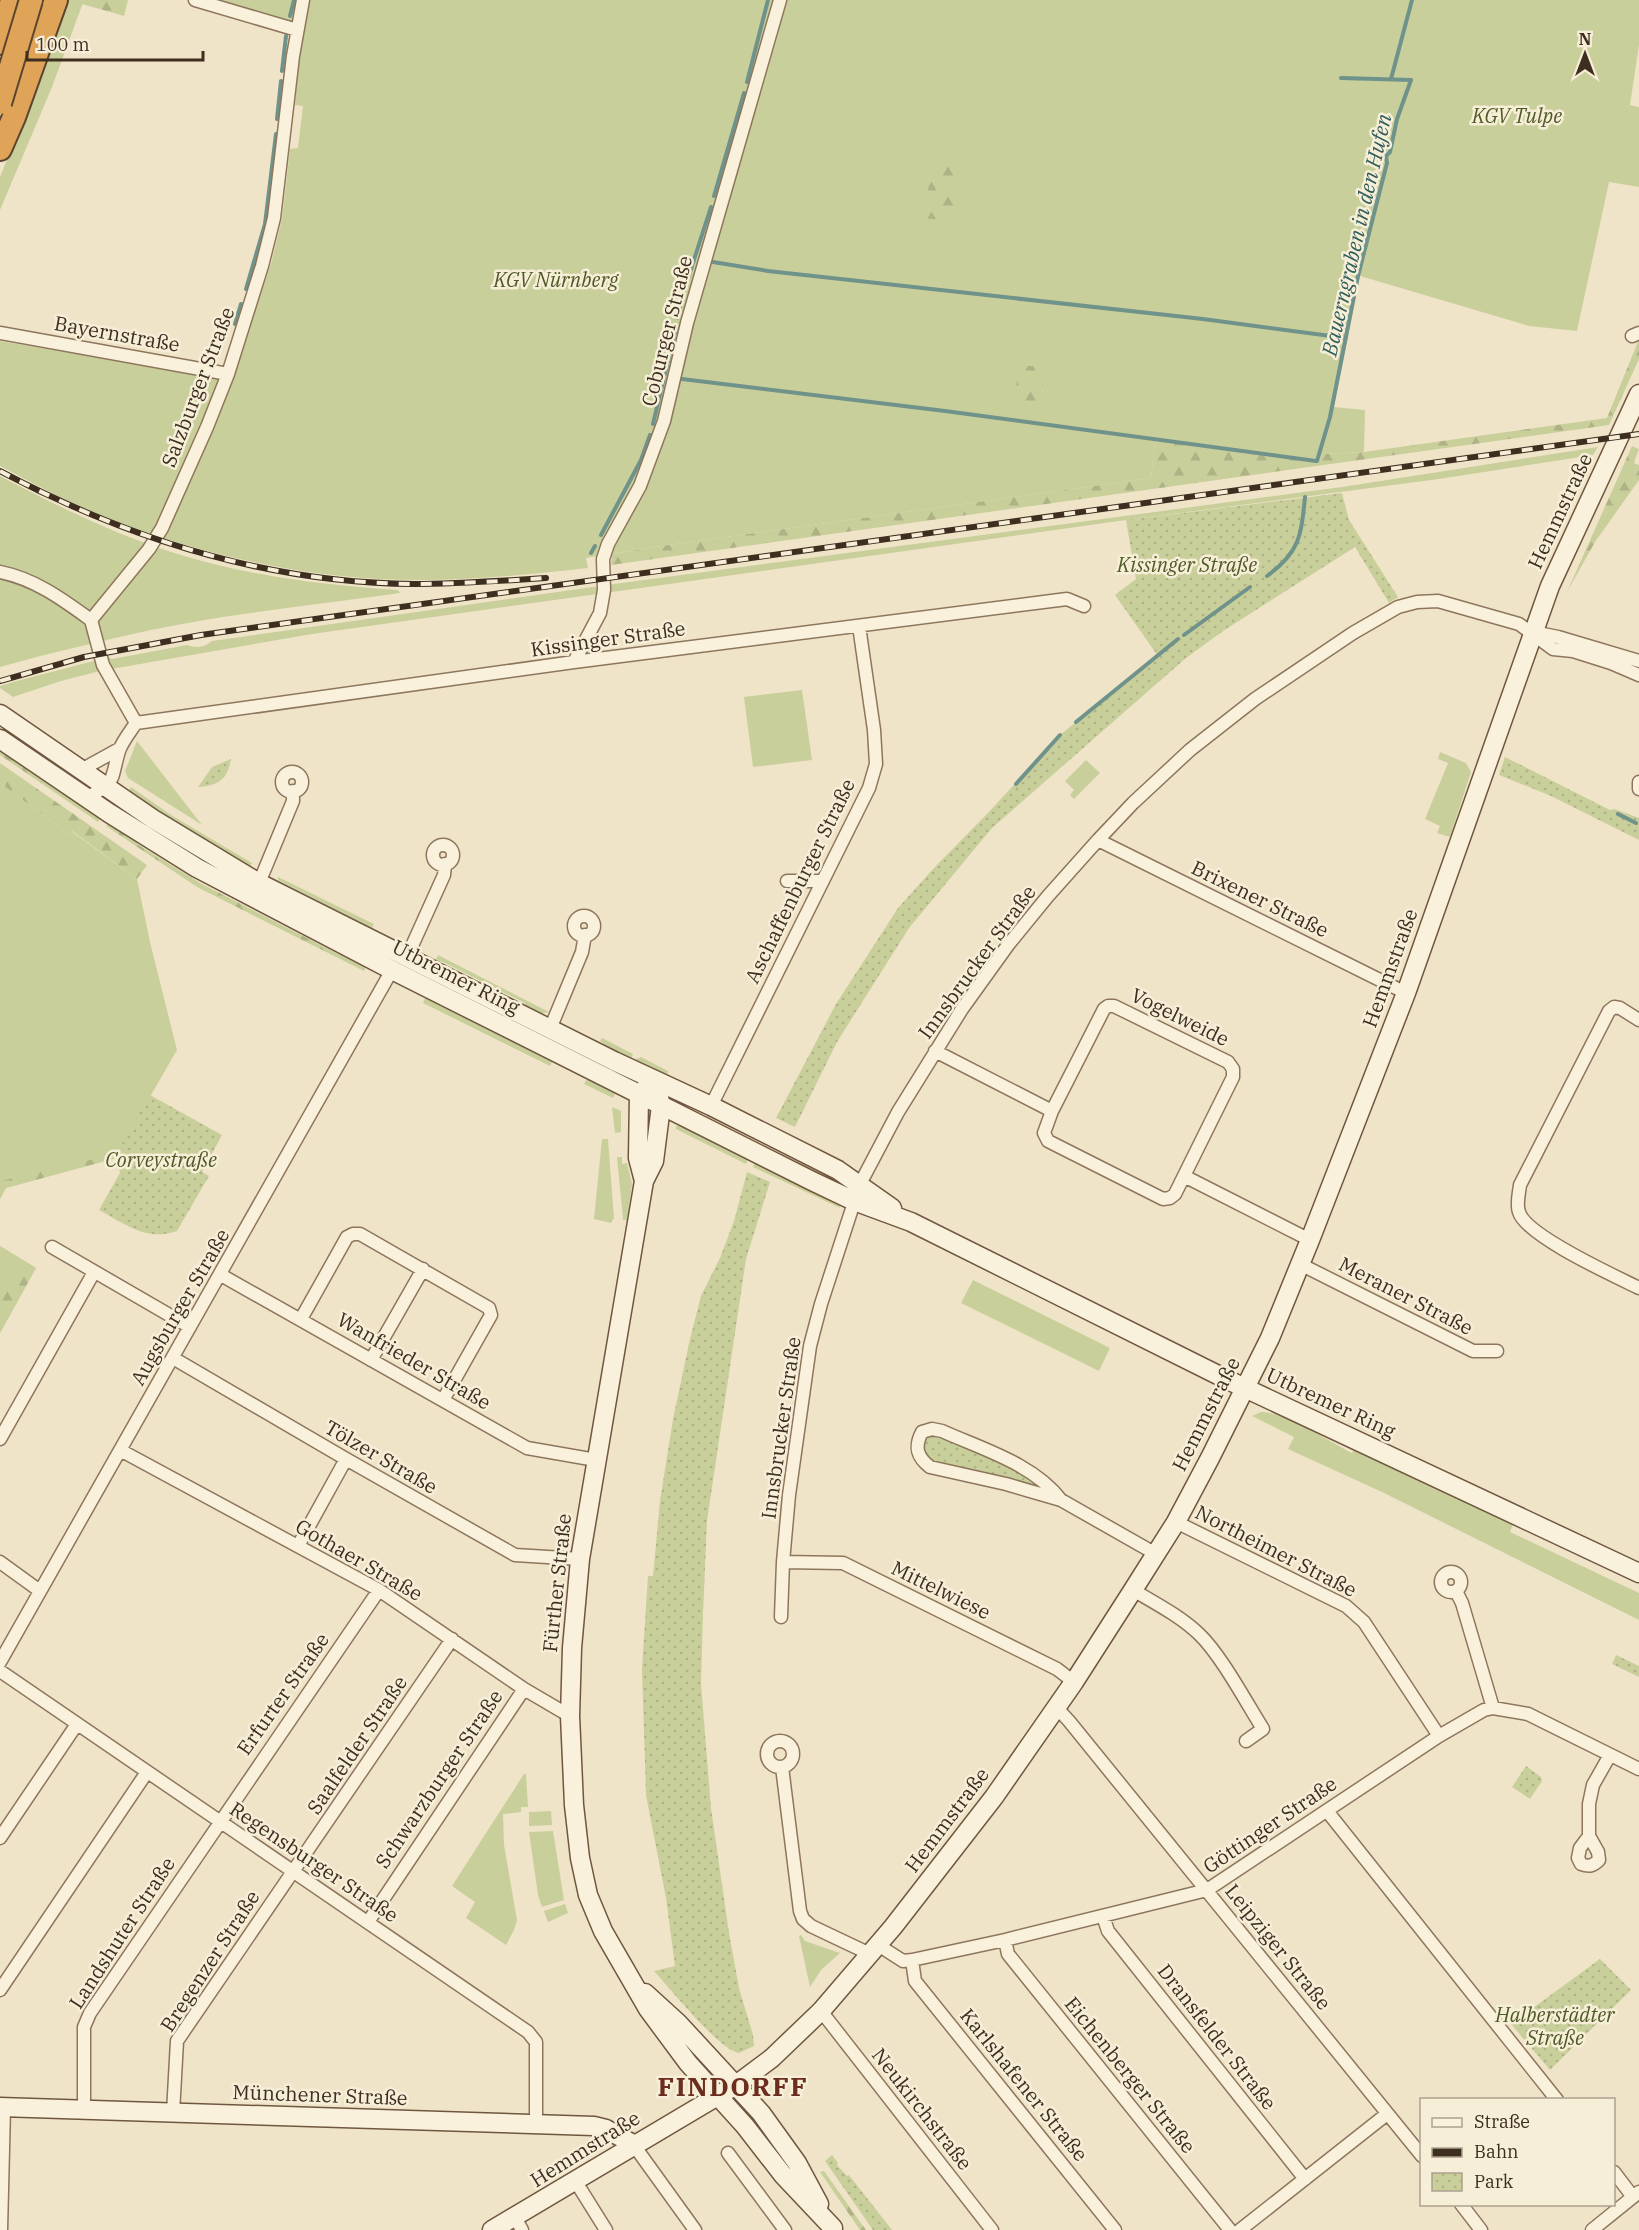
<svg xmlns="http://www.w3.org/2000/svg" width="1639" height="2230" viewBox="0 0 1639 2230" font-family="'IBM Plex Serif',serif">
  <defs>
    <pattern id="forest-firs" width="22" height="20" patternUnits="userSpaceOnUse" patternTransform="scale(1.5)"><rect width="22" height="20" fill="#c9cf9b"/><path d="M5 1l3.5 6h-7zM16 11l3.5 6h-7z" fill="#aeb285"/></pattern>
    <pattern id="park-dots" width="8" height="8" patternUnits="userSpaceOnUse" patternTransform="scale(1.5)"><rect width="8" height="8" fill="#c9cf9b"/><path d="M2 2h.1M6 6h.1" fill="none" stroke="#aeb285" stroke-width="1.8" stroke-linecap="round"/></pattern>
  </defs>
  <rect width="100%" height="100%" fill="#f0e4c8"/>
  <path fill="#c9cf9b" d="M 66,0 L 84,0 L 52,87 L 0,210 L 0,177 L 51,49 Z
    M 191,0 L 1639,0 L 1639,45 L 1630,105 L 1639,107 L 1639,187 L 1609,182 L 1577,331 L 1529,326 L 1360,276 L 1334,407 L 1365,410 L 1364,452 L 1322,454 L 1318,462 L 1155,441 L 1151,478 L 654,547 L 586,558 L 588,568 C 532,574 476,580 420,580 C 312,580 202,556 102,516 C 67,502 33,483 0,466 L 0,341 L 232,380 L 271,264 L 282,219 L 290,149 L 298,148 L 303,106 L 295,105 L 301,29 Z
    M 1598,447 L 1593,455 L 1439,479 L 1126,520 L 312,634 L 100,671 L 61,681 L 13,697 L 0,688 L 0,686 L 13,682 L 109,657 L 112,659 L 187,645 C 197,648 203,648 212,641 L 614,584 L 1342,487 Z
    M 0,476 C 68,512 139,546 214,564 C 274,579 336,586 398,590 L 400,593 C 317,605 233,613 151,630 C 100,641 50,653 0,667 Z
    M 802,690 L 812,760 L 753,767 L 744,697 Z
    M 137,741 L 202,825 L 128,778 L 125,771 Z
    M 1440,752 L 1466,763 L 1471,772 L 1450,837 L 1437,833 L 1440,826 L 1425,819 L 1448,763 L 1438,759 Z
    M 1086,760 L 1100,773 L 1074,799 L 1070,795 L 1074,790 L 1065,781 Z
    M 0,783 L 69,834 L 71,831 L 137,879 L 150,942 L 177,1050 L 117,1154 L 117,1157 L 6,1188 L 0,1199 Z
    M 131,787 L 171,815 L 252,863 L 250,867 L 170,819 L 129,790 Z
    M 278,877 L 374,924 L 372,928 L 278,880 Z
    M 438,955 L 549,1012 L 539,1014 L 524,1007 L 525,1003 L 441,961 L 438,963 L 435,961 Z
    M 425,998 L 552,1062 L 550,1066 L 423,1003 Z
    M 602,1038 L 633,1054 L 630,1062 L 600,1041 Z
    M 641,1057 L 668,1071 L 667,1077 L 632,1063 L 634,1060 Z
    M 587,1079 L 594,1079 L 616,1091 L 613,1098 L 584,1084 Z
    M 612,1107 L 621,1111 L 621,1132 L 615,1133 Z
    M 680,1125 L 700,1131 L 701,1136 L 748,1159 L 746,1164 L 676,1129 L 676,1126 Z
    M 602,1139 L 608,1139 L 614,1218 L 611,1223 L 594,1219 Z
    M 617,1157 L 622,1157 L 622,1164 L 627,1163 L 632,1184 L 627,1220 L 623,1220 Z
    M 755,1162 L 839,1204 L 840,1208 L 753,1167 Z
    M 0,1246 L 36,1268 L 0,1333 Z
    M 973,1280 L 1110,1348 L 1099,1371 L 961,1303 Z
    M 1261,1412 C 1282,1411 1332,1443 1352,1453 L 1355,1447 L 1514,1522 L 1510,1532 L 1639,1593 L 1639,1620 L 1384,1493 L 1288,1449 L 1294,1437 L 1252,1416 Z
    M 524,1774 L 526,1774 L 528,1807 L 521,1807 L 521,1812 L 503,1814 L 504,1845 L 517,1920 L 514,1930 L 506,1945 L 466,1918 L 475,1902 L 452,1886 Z
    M 551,1811 L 552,1825 L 529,1826 L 529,1812 Z
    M 553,1831 L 564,1900 L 542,1907 L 538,1895 L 529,1832 Z
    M 565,1904 L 568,1913 L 548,1922 L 544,1911 Z
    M 801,1935 L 805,1941 L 840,1953 L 821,1970 L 810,1987 L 799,1936 Z"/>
  <path fill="url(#forest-firs)" d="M 84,0 L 128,0 L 124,16 L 82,4 Z
    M 932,164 L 961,168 L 953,221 L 924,218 Z
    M 1639,339 L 1639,359 L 1609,425 L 611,565 L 612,554 L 654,547 L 1151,478 L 1155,441 L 1318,462 L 1322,454 L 1364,452 L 1607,418 Z
    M 1018,365 L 1045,367 L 1040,407 L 1015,403 Z
    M 1632,446 L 1639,449 L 1634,463 L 1639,465 L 1639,480 L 1595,542 L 1567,592 Z
    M 0,751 L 101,817 L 98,822 L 0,755 Z
    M 0,763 L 147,865 L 137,879 L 72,831 L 69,834 L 0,783 Z
    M 110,822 L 138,839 L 137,844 L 200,883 L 340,955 L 348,955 L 366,967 L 364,971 L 197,887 L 106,826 Z
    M 150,1095 L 117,1158 L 6,1188 L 0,1199 L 1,1181 L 116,1154 Z
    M 0,1246 L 36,1268 L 0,1333 L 0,1294 L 16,1266 L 0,1256 Z
    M 824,2171 L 866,2230 L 860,2230 L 820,2172 Z"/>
  <path fill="url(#park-dots)" d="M 1342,493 L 1349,520 L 1398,597 L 1389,603 L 1355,547 L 1223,631 L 1186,658 L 992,828 L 909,928 L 837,1042 L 795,1127 L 776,1118 L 836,1004 L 898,908 L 933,869 L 986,815 L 1060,735 L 1158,656 L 1115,595 L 1136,579 L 1126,520 Z
    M 1505,757 L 1610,810 L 1615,809 L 1639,818 L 1639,840 L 1551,796 L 1499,775 Z
    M 231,759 C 228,780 217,786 198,787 L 212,767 Z
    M 150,1095 L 222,1135 L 202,1172 L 209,1176 L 177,1231 C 147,1242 125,1224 99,1210 L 120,1173 L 116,1154 Z
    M 747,1172 L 770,1182 L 746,1259 L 707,1521 L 703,1614 L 701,1684 L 711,1808 L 729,1933 L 739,1988 L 753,2035 L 754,2046 L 739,2053 C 720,2051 669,1987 654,1971 L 675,1966 L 666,1898 L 646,1795 L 642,1669 L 648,1576 L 653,1576 L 660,1501 L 673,1419 L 690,1339 L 701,1296 L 720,1258 L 734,1221 Z
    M 938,1434 L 1002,1462 L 1051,1492 L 937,1466 L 922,1455 L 923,1437 Z
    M 1616,1655 L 1639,1666 L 1639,1677 L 1612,1664 Z
    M 1526,1766 L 1541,1777 L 1542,1781 L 1530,1799 L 1512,1787 Z
    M 1600,1959 L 1631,1990 L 1550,2070 L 1511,2024 Z
    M 832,2155 L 838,2163 L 837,2165 L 847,2176 L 849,2175 L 892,2230 L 873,2230 L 825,2161 Z"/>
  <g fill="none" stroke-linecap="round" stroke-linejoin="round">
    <path stroke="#6f938a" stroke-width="4" d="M 290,16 L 294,0
      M 282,71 L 286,36
      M 1391,79 L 1412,0
      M 747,82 L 768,0
      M 277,119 L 281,81
      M 714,196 L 744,93
      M 713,262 L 768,271 L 1203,319 L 1346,338
      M 246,289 L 265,224 L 276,134
      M 678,318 L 681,300 L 711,207
      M 235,324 L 241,304
      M 682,379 L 945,411 L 1316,461
      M 653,424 L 676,327
      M 1317,461 L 1330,417 L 1358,276 L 1387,163 L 1386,156 L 1390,152 L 1397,119 L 1411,80 L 1341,78
      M 601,535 L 641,460 L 650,435
      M 591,553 L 595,546
      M 1267,576 C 1300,552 1301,536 1305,497
      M 1184,635 L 1250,587
      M 1076,722 L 1178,639
      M 1016,784 L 1060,735
      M 1618,814 L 1636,823"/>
    <g stroke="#8d765c" stroke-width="15">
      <path id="street" d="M 195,0 L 297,30
        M 0,333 L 228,374
        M 1632,336 L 1639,333
        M 0,572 C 35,579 62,599 91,620
        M 91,620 L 149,549 L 162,528 L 207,427 L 228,374 L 262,266 L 274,218 L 293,56 L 303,0
        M 91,620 L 103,665 L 136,723
        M 1533,632 L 1558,637 L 1639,661
        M 574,662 L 600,613 L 604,590 L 603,559 L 608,544 L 640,486 L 664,421 L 687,323 L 780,0
        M 136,723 L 574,662 L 1067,599 L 1084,606
        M 81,770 L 119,749
        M282 782a10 10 0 1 1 20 0a10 10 0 1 1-20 0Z
        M 1639,782 L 1639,789
        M 86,798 C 117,782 110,782 119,751 C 122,742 130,732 136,723
        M 1098,840 L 1406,993
        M433 855a10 10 0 1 1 20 0a10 10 0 1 1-20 0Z
        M 787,881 L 823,881
        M 259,883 L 293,801 L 293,791
        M574 926a10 10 0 1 1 20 0a10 10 0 1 1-20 0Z
        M 407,957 L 444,875 L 445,864
        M 1108,1006 L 1114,1006 L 1228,1062 L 1233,1069 L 1233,1077 L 1175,1194 L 1170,1198 L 1163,1199 L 1048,1141 L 1044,1133 L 1052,1111 L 1104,1009 Z
        M 1639,1020 L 1620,1008 L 1614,1007 L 1609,1011 L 1520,1185 C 1519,1194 1516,1204 1519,1212 C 1526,1236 1615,1276 1639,1288
        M 550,1029 L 582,952 L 585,935
        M 935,1051 L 1052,1111
        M 711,1106 L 869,788 L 876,764 L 874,730 L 859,626
        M 1184,1176 L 1310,1240
        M 52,1247 L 190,1327
        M 1300,1264 L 1473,1351 L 1497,1351
        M 221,1275 L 527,1448 L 596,1460
        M 301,1319 L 347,1237 L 353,1234 L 360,1234 L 489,1308 L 491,1315 L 443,1400
        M 173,1358 L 346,1459 L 515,1555 L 580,1559
        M 371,1360 L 423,1269
        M 0,1439 L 94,1272
        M 120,1450 L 379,1590 L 524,1689 L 570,1716
        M 1061,1500 C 1034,1464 982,1449 942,1431 L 932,1429 L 922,1432 C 914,1447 917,1457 930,1467 L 1006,1484 L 1061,1500 L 1156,1554
        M 1176,1522 L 1346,1606 L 1364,1622 L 1439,1736
        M 298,1546 L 346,1459
        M 0,1562 L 40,1591
        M 783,1562 L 843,1563 L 1057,1669 L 1074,1682
        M1441 1582a10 10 0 1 1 20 0a10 10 0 1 1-20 0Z
        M 1133,1590 C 1155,1603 1180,1616 1199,1634 C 1221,1655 1246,1702 1263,1729 L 1246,1741
        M 1456,1591 L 1462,1603 L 1493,1708
        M 781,1617 L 783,1562 L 789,1495 L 810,1346 L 821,1304 L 860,1184 L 898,1112 L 962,1009 L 1008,945 L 1048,896 L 1098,840 L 1133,803 L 1190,750 L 1255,699 L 1353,633 L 1398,607 L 1417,602 L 1438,601 L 1519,624 L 1553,649 L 1573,651 L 1611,663 L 1639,675
        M 0,1662 L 392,970
        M 0,1671 L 528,2032 L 536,2042 L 536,2124
        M 1057,1708 L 1069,1721 L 1422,2156
        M767 1754a13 13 0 1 1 26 0a13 13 0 1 1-26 0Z
        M 782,1767 L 800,1911 L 803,1919 L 811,1926 L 870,1954
        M 1327,1811 L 1557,2100
        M 1589,1836 L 1580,1848 L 1578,1858 L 1581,1864 C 1589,1867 1593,1866 1599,1860 L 1598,1852 L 1589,1836 L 1589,1804 L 1593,1785 L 1610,1755
        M 0,1838 L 77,1724
        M 1103,1916 L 1108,1931 L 1305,2179
        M 368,1922 L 524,1689
        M 1005,1940 L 1008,1954 L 1230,2230
        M 878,1945 L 903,1961 L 912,1960 L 1005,1940 L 1207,1890 L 1439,1736 L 1484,1710 L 1493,1708 L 1528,1714 L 1639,1769
        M 912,1960 L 915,1981 L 1115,2230
        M 0,1990 L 147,1772
        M 821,2011 L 992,2230
        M 84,2110 L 84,2027 L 90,2013 L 379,1590
        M 173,2113 L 177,2041 L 452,1639
        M 633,2144 L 695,2230
        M 728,2153 L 785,2230
        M 1614,2172 L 1633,2197
        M 576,2182 L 606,2230
        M 1461,2204 L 1481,2230
        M 515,2217 L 522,2230
        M 1,2230 L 4,2108
        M 1240,2230 L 1387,2114
        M 1592,2230 L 1639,2192"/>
    </g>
    <g stroke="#6f573f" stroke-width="21">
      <path id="secondary" d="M 0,714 L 153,819 L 259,883 L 614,1061 L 711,1106 L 838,1170 L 892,1208
        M 0,739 L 109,813 L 197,868 L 392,970 L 812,1181 L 854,1201 L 911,1222 L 1230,1381 L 1639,1573
        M 655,1080 L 661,1106 L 654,1161 L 644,1181 L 580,1559 L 572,1648 L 570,1716 L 574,1805 L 580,1858 L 588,1895 L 603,1931 L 648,2009 L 688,2063 L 745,2126 L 783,2175 L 833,2228
        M 644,1181 L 638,1158 L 639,1094 L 645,1089
        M 645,1993 L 679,2024 L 761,2113 L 797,2163 L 819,2204
        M 0,2107 L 594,2126 L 606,2129 L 633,2144
        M 492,2230 L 736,2085 L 772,2058 L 821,2011 L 893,1927 L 994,1797 L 1074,1682 L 1133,1590 L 1176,1522 L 1210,1458 L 1270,1338 L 1310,1240 L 1406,993 L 1550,586 L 1639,394"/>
    </g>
    <g stroke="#5b4430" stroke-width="26">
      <path id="highway" d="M 0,43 L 12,0
        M 0,149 L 14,117 L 56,0"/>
    </g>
    <use href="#street" stroke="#faf1dc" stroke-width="12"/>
    <use href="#secondary" stroke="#faf1dc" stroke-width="18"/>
    <use href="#highway" stroke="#e0a458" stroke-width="22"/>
    <g stroke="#3d2e20" stroke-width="6">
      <path id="rail" d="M 0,471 C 128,539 268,583 414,584 C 458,584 502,581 546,578
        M 0,681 L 84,657 L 201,635 L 1639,434"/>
    </g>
    <use href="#rail" stroke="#f7eed8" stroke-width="4" stroke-dasharray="11" stroke-linecap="butt"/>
    <g stroke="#5b4430" stroke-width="26" stroke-linecap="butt">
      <path id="highway-bridge" d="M 0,103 L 31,0"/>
    </g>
    <use href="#highway-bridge" stroke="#e0a458" stroke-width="22"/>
  </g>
  <g text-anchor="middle" stroke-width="5" stroke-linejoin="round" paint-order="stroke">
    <g font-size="20" font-style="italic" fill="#4d5a26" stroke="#f7eed8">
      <text x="1517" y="123">KGV Tulpe</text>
      <text x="556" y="287">KGV Nürnberg</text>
      <text x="1187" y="572">Kissinger Straße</text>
      <text x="161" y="1167">Corveystraße</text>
      <text x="1555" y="2022">Halberstädter<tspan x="1555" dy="23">Straße</tspan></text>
    </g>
    <g font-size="20" fill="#3d2e20" stroke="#f7eed8">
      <text transform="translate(667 331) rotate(-76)" y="7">Coburger Straße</text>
      <text transform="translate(117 334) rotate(10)" y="7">Bayernstraße</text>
      <text transform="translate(198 387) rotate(-69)" y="7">Salzburger Straße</text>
      <text transform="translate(1560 511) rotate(-65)" y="7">Hemmstraße</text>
      <text transform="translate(608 639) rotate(-8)" y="7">Kissinger Straße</text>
      <text transform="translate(800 881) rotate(-64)" y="7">Aschaffenburger Straße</text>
      <text transform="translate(1260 899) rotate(26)" y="7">Brixener Straße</text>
      <text transform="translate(977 962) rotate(-54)" y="7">Innsbrucker Straße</text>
      <text transform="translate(1390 968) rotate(-70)" y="7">Hemmstraße</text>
      <text transform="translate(456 977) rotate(27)" y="7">Utbremer Ring</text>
      <text transform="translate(1180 1017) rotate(26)" y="7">Vogelweide</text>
      <text transform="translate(1406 1296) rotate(27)" y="7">Meraner Straße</text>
      <text transform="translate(180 1307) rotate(-60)" y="7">Augsburger Straße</text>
      <text transform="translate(414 1361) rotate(30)" y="7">Wanfrieder Straße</text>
      <text transform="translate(1331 1403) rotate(25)" y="7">Utbremer Ring</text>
      <text transform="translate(1206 1414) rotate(-63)" y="7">Hemmstraße</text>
      <text transform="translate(781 1428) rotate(-82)" y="7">Innsbrucker Straße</text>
      <text transform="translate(381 1457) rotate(30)" y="7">Tölzer Straße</text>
      <text transform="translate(1276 1551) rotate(27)" y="7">Northeimer Straße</text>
      <text transform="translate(359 1560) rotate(30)" y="7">Gothaer Straße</text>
      <text transform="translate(557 1583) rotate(-84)" y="7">Fürther Straße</text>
      <text transform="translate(941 1590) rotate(26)" y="7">Mittelwiese</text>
      <text transform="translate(283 1694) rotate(-55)" y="7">Erfurter Straße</text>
      <text transform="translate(357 1745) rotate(-56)" y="7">Saalfelder Straße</text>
      <text transform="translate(439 1779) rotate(-56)" y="7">Schwarzburger Straße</text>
      <text transform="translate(947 1820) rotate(-53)" y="7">Hemmstraße</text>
      <text transform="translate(1270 1825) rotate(-34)" y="7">Göttinger Straße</text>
      <text transform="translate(314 1862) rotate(34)" y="7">Regensburger Straße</text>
      <text transform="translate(122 1933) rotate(-57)" y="7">Landshuter Straße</text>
      <text transform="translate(1278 1947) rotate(51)" y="7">Leipziger Straße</text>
      <text transform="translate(210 1961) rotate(-57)" y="7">Bregenzer Straße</text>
      <text transform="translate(1217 2037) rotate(52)" y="7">Dransfelder Straße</text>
      <text transform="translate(1130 2075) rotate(51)" y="7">Eichenberger Straße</text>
      <text transform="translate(1024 2085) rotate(51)" y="7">Karlshafener Straße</text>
      <text transform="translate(320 2095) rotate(2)" y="7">Münchener Straße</text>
      <text transform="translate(922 2109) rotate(52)" y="7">Neukirchstraße</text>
      <text transform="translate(585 2149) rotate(-32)" y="7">Hemmstraße</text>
    </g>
    <g font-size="21" font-style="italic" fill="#2f5d5a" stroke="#f7eed8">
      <text transform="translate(1357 235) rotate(-77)" y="7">Bauerngraben in den Hufen</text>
    </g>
    <g font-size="26" font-weight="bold" letter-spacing="1.5" fill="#6b2e1e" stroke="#f7eed8">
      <text x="733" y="2096">FINDORFF</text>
    </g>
  </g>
  <rect x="1420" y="2098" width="195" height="108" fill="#f7eed8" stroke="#ada18e" stroke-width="1.5"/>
  <rect x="1432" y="2118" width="30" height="9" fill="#faf1dc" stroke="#ada18e" stroke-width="1.5"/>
  <text x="1474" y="2128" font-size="18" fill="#3d2e20">Straße</text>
  <rect x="1432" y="2148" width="30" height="9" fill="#3d2e20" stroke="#ada18e" stroke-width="1.5"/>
  <text x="1474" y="2158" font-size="18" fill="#3d2e20">Bahn</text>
  <rect x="1432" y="2173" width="30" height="18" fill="url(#park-dots)" stroke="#ada18e" stroke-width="1.5"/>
  <text x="1474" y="2188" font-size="18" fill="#3d2e20">Park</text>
  <g transform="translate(1585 54)" stroke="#f7eed8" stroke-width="4.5" paint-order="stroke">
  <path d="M0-4.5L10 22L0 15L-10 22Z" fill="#3d2e20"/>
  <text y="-9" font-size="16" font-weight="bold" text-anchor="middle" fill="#3d2e20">N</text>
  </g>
  <path d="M27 51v9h176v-9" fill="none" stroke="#3d2e20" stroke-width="3"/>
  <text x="36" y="51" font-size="18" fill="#3d2e20" stroke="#f7eed8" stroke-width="4.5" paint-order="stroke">100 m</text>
</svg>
